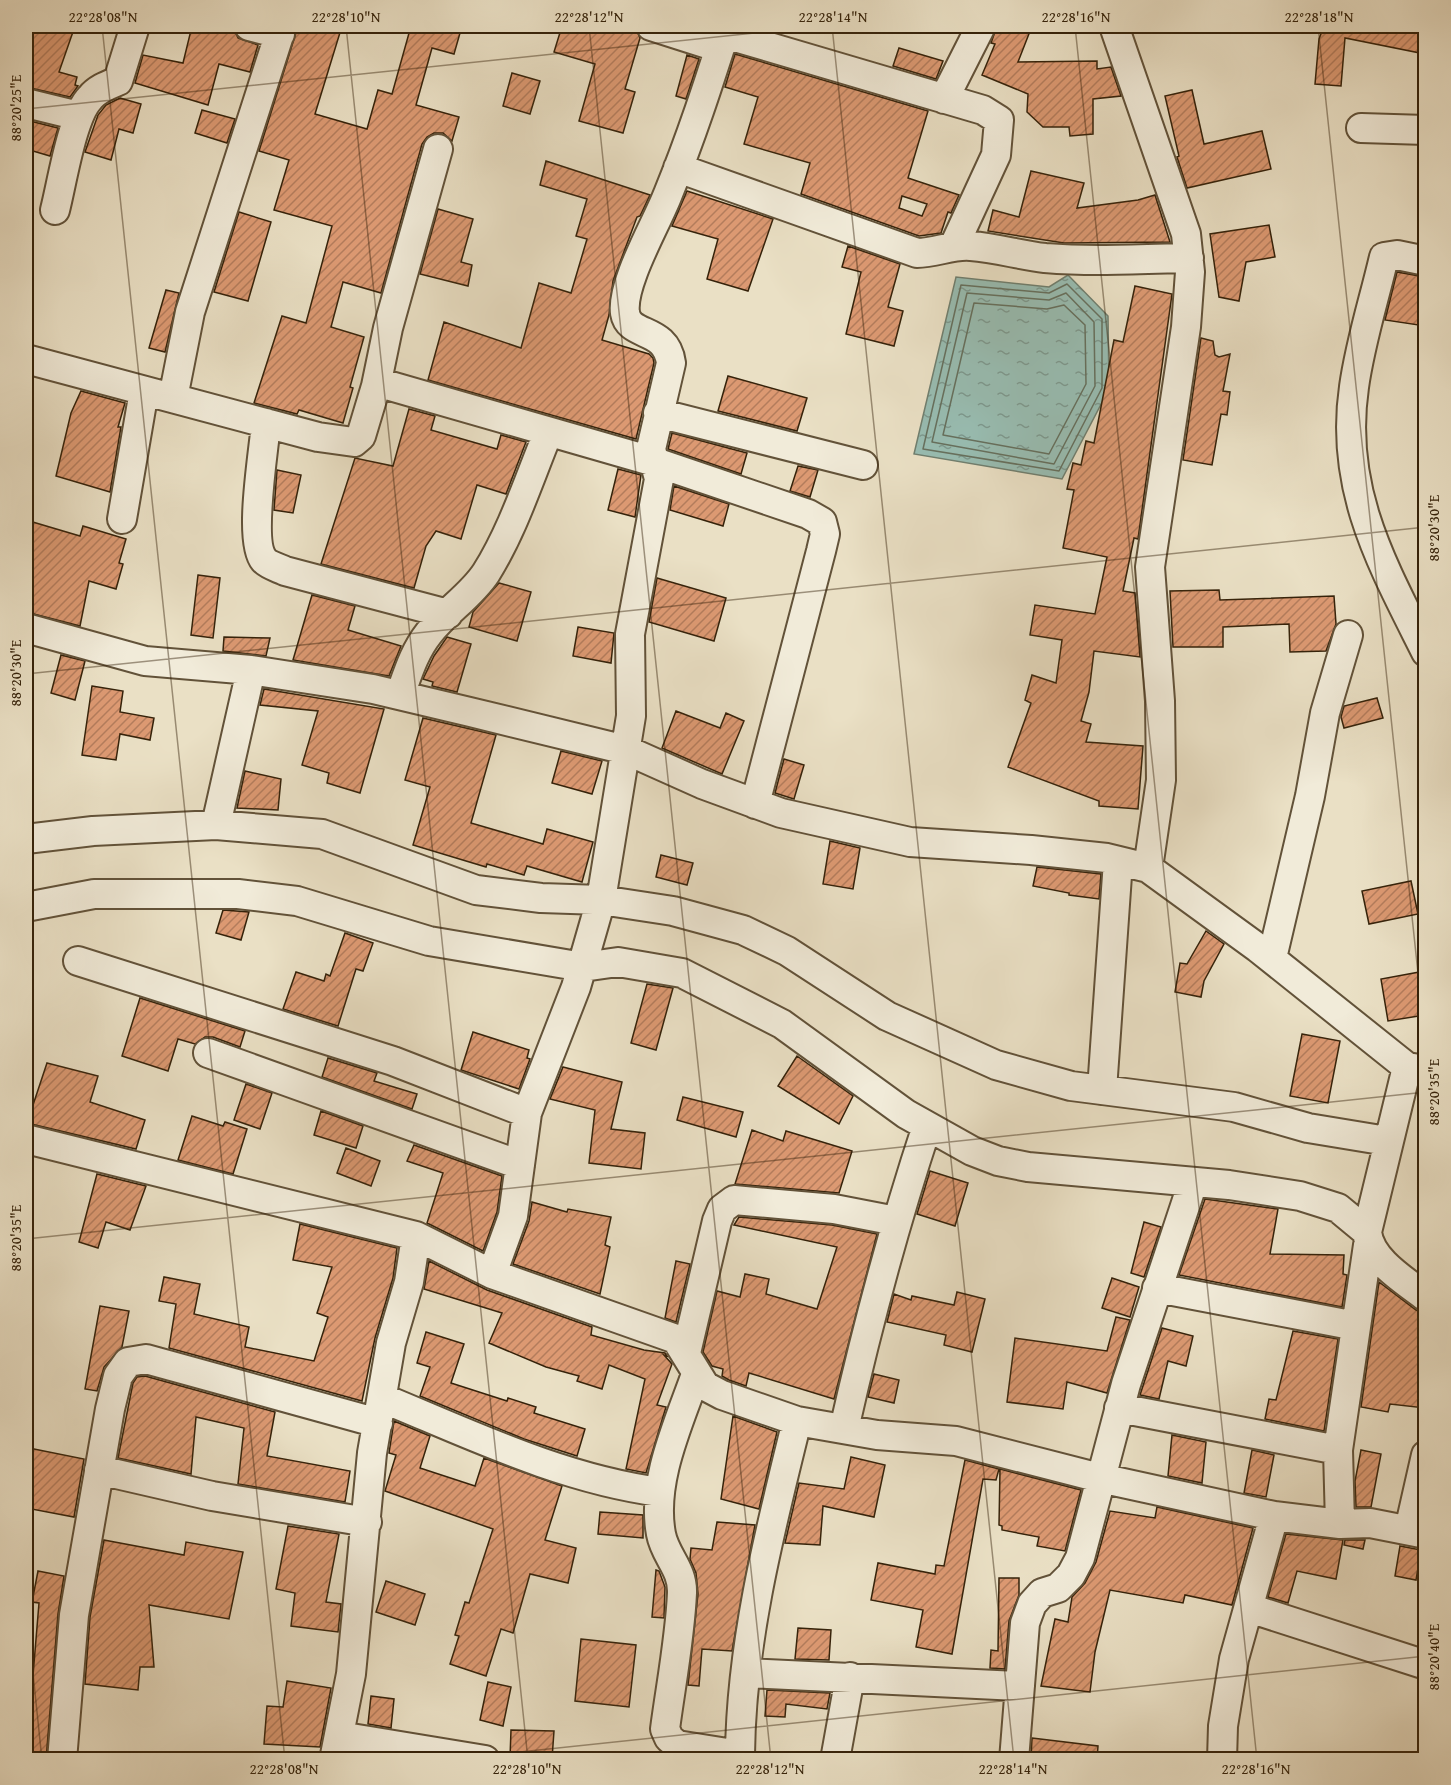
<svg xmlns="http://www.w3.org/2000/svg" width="1451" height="1785" viewBox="0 0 1451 1785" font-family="'Gentium Book Plus',serif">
  <defs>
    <pattern id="water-ripples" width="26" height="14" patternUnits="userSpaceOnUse" patternTransform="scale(1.5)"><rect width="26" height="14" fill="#98bdb2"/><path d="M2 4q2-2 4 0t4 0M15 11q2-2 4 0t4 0" fill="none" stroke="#7d998f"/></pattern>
    <pattern id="building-hatch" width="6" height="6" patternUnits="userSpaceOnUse" patternTransform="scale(1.5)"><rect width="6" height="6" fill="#dc9972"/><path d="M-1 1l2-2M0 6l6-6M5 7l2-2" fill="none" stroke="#b37c5c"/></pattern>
  </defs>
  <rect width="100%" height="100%" fill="#eae0c5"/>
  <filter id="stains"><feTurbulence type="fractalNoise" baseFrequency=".00333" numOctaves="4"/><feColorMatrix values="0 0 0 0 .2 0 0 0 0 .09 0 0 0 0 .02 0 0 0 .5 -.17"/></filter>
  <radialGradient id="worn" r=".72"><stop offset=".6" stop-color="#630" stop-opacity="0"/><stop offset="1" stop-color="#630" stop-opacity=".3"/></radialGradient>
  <path fill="url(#water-ripples)" stroke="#707f6f" stroke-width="1.5" d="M 1068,275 L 1108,316 L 1109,389 L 1062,479 L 914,454 L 956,277 L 1049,287 Z"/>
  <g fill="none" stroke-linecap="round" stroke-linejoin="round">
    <path stroke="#66705e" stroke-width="1.5" d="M 1067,284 L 1102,319 L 1102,388 L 1059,471 L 923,449 L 961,285 L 1049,293 Z
      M 967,293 L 1049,300 L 1066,293 L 1094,322 L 1095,386 L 1054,464 L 932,442 Z
      M 974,303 L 1047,309 L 1064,305 L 1085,325 L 1086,384 L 1049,454 L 943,435 Z"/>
  </g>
  <path fill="url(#building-hatch)" stroke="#35220a" stroke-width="1.5" fill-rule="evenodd" d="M 33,26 L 75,26 L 59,72 L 77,77 L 75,85 L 78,86 L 70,97 L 26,87 L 26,47 Z
    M 192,26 L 233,26 L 238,38 L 258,45 L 250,72 L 219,64 L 208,105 L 135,83 L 143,55 L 183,63 Z
    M 298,26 L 342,26 L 315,114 L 367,129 L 378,90 L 392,94 L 411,26 L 462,26 L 454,54 L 432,48 L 416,105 L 459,117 L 452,141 L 443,133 L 434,133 L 427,137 L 422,144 L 381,293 L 343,282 L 331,327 L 364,337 L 350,387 L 353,388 L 343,423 L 299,410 L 297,414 L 254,403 L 282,316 L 306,323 L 332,226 L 274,210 L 289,160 L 259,151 Z
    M 562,26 L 635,26 L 640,38 L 625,89 L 635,92 L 623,133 L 579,121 L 595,64 L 554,52 Z
    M 997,26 L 1032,26 L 1018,62 L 1097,61 L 1097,69 L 1111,67 L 1121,96 L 1093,99 L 1093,134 L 1070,136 L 1069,127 L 1043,127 L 1027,112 L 1028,94 L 982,75 L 995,44 L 991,43 Z
    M 1324,26 L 1425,26 L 1425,54 L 1345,38 L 1341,86 L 1315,84 L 1319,39 Z
    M 899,48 L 943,61 L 936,79 L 893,66 Z
    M 735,54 L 928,111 L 908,178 L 959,195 L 951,213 L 948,212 L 941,233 L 919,236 L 801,194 L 810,163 L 744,144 L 758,97 L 725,87 ZM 902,196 L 927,204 L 922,216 L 899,208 Z
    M 687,55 L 699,59 L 686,99 L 676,96 Z
    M 512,73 L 540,81 L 530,114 L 503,106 Z
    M 1192,90 L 1204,144 L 1262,131 L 1271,169 L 1187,188 L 1177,157 L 1179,156 L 1165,96 Z
    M 120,98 L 141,104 L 133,133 L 119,129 L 111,160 L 85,152 L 98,115 L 106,105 Z
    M 202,110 L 235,119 L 227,143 L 195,133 Z
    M 26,120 L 58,128 L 50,156 L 26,149 Z
    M 546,161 L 650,195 L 640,216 L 637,217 L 613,281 L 609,315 L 602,340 L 649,354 L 653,358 L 654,363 L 636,439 L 428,380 L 444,322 L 521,348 L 539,283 L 571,293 L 587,239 L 576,236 L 587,199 L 540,185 Z
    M 1031,171 L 1084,183 L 1077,208 L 1138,200 L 1155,195 L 1170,242 L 1064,243 L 988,231 L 993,210 L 1019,217 Z
    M 687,191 L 773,219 L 748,291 L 707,279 L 718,239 L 672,226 Z
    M 438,209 L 473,219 L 461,262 L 472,265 L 468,286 L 420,274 Z
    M 239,212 L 271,222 L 248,301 L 214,292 Z
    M 1269,225 L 1275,257 L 1246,262 L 1239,301 L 1219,297 L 1210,234 Z
    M 848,246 L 900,264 L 888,307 L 903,311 L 894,346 L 846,334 L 861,272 L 842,267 Z
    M 1397,272 L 1425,277 L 1425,326 L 1385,320 Z
    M 1135,286 L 1172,294 L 1138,539 L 1134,538 L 1123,591 L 1135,593 L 1140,657 L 1094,651 L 1089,692 L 1081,721 L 1091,724 L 1086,742 L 1143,746 L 1138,809 L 1099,806 L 1099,801 L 1008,767 L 1031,703 L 1025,700 L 1032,675 L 1056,683 L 1062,640 L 1030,635 L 1035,605 L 1095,614 L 1107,557 L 1063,548 L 1074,490 L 1067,489 L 1073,463 L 1081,465 L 1086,441 L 1094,443 L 1114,340 L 1123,342 Z
    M 166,290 L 179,293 L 165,352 L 149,348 Z
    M 1201,338 L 1213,341 L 1215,355 L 1219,357 L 1230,354 L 1223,391 L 1230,392 L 1227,415 L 1221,414 L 1212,465 L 1183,460 Z
    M 728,376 L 807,398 L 797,431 L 718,411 Z
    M 81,391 L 125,403 L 118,427 L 121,427 L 110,492 L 56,476 L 71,413 Z
    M 409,409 L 435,416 L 431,430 L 497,449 L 501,435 L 526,442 L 506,494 L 477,485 L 461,539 L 436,531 L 426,546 L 414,588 L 321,564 L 355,458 L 393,466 Z
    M 672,433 L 747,453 L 741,474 L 668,449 Z
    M 798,466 L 818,470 L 810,497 L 790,491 Z
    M 618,469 L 641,475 L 635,517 L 608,510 Z
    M 277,470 L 301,475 L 293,513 L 274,510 Z
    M 674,486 L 729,504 L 723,526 L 670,510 Z
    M 26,520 L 80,536 L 83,526 L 126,539 L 119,563 L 123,564 L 116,589 L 89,581 L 80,626 L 26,612 Z
    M 198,575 L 220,578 L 213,638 L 191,635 Z
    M 657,578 L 726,598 L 714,641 L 649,622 Z
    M 499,583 L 531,592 L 517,641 L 469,627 L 473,612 Z
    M 1219,590 L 1220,600 L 1334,596 L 1336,624 L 1326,651 L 1290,652 L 1289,624 L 1223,627 L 1223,647 L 1173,647 L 1170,591 Z
    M 312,595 L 355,606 L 348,630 L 401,646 L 389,676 L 293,660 Z
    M 578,627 L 614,633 L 611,663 L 573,656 Z
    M 224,637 L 270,638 L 266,656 L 223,651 Z
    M 447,637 L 471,644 L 457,692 L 432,686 L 433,682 L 423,679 L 434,656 Z
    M 61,655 L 85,661 L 75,700 L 51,693 Z
    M 92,686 L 123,691 L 120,712 L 154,718 L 150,740 L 120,734 L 116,760 L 82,755 Z
    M 264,689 L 384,709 L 360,793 L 327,783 L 329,773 L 302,765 L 318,711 L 260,705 Z
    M 1377,698 L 1383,718 L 1344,728 L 1341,717 L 1344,706 Z
    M 676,711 L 720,728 L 726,713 L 744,721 L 722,774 L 662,748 Z
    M 423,718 L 496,735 L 471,823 L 543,844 L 547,829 L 593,842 L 582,882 L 527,866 L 524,875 L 487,864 L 486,867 L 413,845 L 430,787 L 405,780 Z
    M 561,751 L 602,761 L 592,794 L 552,783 Z
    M 784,759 L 804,765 L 794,799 L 775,793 Z
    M 245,771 L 281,779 L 278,810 L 237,808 Z
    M 830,841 L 860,848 L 853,889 L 823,884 Z
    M 661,855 L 693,863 L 687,885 L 656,877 Z
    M 1037,867 L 1101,874 L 1099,899 L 1069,895 L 1069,893 L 1033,886 Z
    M 1411,881 L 1418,914 L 1369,924 L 1362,891 Z
    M 223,910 L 249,912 L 241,940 L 216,933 Z
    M 1206,931 L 1224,944 L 1204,981 L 1201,997 L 1175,992 L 1180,963 L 1187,964 Z
    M 345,933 L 373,943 L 363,971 L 356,969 L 338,1026 L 283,1009 L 296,972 L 324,981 L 326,974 L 330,976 Z
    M 1425,971 L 1425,1015 L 1388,1021 L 1381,979 Z
    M 647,984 L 673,988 L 656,1050 L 631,1043 Z
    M 140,998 L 245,1031 L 240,1047 L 213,1037 L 205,1037 L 195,1044 L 178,1039 L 168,1071 L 122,1056 Z
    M 473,1032 L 529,1050 L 527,1058 L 530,1059 L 519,1089 L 461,1070 Z
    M 1302,1034 L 1340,1041 L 1328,1103 L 1290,1096 Z
    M 797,1056 L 853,1096 L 839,1124 L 778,1086 Z
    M 328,1058 L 377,1073 L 374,1081 L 417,1094 L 412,1109 L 322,1077 Z
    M 47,1063 L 98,1076 L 90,1102 L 145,1120 L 136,1149 L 27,1123 Z
    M 563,1067 L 622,1082 L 611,1129 L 645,1133 L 641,1169 L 589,1163 L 595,1110 L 550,1099 Z
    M 246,1084 L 272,1093 L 260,1129 L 234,1120 Z
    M 683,1097 L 743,1112 L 736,1137 L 677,1120 Z
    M 321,1111 L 363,1126 L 356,1148 L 314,1135 Z
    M 192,1116 L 223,1126 L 225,1122 L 247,1129 L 233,1174 L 178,1160 Z
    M 752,1130 L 783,1141 L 786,1131 L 852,1151 L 839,1193 L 735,1184 Z
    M 414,1145 L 502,1176 L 497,1212 L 483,1251 L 427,1223 L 443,1173 L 407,1161 Z
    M 346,1148 L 380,1161 L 371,1186 L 337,1173 Z
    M 930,1171 L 968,1183 L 955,1226 L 917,1214 Z
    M 97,1174 L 146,1186 L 130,1230 L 106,1222 L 98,1248 L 79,1242 Z
    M 1205,1199 L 1278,1209 L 1270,1254 L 1344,1255 L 1343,1274 L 1347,1275 L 1342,1307 L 1179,1275 Z
    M 532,1202 L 567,1212 L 568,1209 L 611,1217 L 605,1245 L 610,1247 L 600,1294 L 513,1264 L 529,1221 Z
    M 739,1217 L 832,1225 L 877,1234 L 834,1399 L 749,1373 L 746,1386 L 729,1380 L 722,1376 L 723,1369 L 712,1366 L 703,1352 L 717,1291 L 740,1297 L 745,1274 L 769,1279 L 766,1294 L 817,1309 L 837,1247 L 734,1225 Z
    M 1144,1222 L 1161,1227 L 1144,1277 L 1131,1273 Z
    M 300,1224 L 397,1248 L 393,1278 L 375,1338 L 362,1401 L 169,1348 L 176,1304 L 159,1301 L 164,1277 L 200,1284 L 194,1314 L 249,1327 L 245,1347 L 314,1361 L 328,1317 L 317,1313 L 332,1267 L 293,1260 Z
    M 429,1261 L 487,1290 L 592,1327 L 591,1335 L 644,1350 L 665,1353 L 667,1356 L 664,1355 L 672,1364 L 657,1405 L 666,1407 L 646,1473 L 626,1469 L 645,1379 L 609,1365 L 602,1389 L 577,1381 L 579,1376 L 546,1367 L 489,1343 L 502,1313 L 424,1289 Z
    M 676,1261 L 690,1264 L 676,1322 L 665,1318 Z
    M 1112,1278 L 1139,1287 L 1130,1317 L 1102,1308 Z
    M 1379,1282 L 1416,1310 L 1425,1313 L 1425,1408 L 1390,1404 L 1388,1412 L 1361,1407 Z
    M 957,1292 L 985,1299 L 972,1352 L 944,1345 L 946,1335 L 887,1322 L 894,1294 L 911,1300 L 912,1296 L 954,1305 Z
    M 100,1306 L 129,1311 L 122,1347 L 104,1367 L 97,1391 L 85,1389 Z
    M 1116,1317 L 1130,1320 L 1107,1393 L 1067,1382 L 1063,1409 L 1007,1402 L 1015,1338 L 1107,1351 Z
    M 1162,1328 L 1193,1336 L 1186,1366 L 1168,1361 L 1159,1399 L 1140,1395 Z
    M 1293,1331 L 1338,1339 L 1324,1431 L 1265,1419 L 1269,1399 L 1276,1400 Z
    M 426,1332 L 464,1344 L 451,1383 L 507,1401 L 508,1398 L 536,1407 L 534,1413 L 585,1429 L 577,1456 L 524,1439 L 420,1396 L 430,1367 L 417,1363 Z
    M 874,1374 L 899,1380 L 894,1403 L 868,1397 Z
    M 145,1376 L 275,1412 L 267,1456 L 350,1471 L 345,1502 L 238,1484 L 244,1428 L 196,1417 L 191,1474 L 118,1458 L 133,1383 L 137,1377 Z
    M 733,1416 L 777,1432 L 759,1509 L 721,1499 Z
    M 394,1421 L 430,1436 L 420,1468 L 475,1486 L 484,1458 L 562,1486 L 545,1540 L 576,1548 L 568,1583 L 530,1574 L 513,1633 L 501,1629 L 486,1676 L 450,1664 L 459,1636 L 455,1635 L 465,1602 L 469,1603 L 493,1529 L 385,1491 L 396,1455 L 389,1453 Z
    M 1172,1435 L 1206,1442 L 1202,1483 L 1168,1476 Z
    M 29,1448 L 84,1459 L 74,1517 L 26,1508 L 26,1465 Z
    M 1252,1450 L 1274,1455 L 1266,1497 L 1244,1493 Z
    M 1361,1450 L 1381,1454 L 1371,1507 L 1356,1507 L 1355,1481 Z
    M 851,1457 L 885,1465 L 874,1517 L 823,1506 L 820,1545 L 785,1543 L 799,1483 L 844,1489 Z
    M 965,1460 L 999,1469 L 996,1480 L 983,1479 L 952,1654 L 916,1647 L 923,1610 L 871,1600 L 878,1563 L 935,1574 L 936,1565 L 944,1566 Z
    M 1000,1469 L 1081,1490 L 1065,1551 L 1037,1546 L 1039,1537 L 1002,1530 L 1002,1526 L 999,1525 Z
    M 1157,1507 L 1253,1528 L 1232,1605 L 1185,1595 L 1183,1603 L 1110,1590 L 1095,1652 L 1090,1692 L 1041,1686 L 1055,1619 L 1068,1622 L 1072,1597 L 1085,1583 L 1096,1562 L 1110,1511 L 1155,1518 Z
    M 600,1512 L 643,1515 L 643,1538 L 598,1534 Z
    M 717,1522 L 755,1525 L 732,1651 L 702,1649 L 699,1686 L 688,1685 L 698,1594 L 696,1573 L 690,1559 L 691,1548 L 712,1550 Z
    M 288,1526 L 339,1534 L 326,1602 L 341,1604 L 338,1632 L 291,1626 L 295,1593 L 276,1589 Z
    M 1286,1534 L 1343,1540 L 1336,1579 L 1297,1571 L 1288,1603 L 1268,1597 Z
    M 104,1540 L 184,1555 L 186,1542 L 243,1552 L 229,1619 L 149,1605 L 154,1667 L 140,1667 L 138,1690 L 85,1684 L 90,1617 Z
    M 1345,1540 L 1365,1540 L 1363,1549 L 1344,1545 Z
    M 1400,1546 L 1421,1550 L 1416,1580 L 1395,1576 Z
    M 656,1570 L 659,1571 L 665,1587 L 664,1618 L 652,1617 Z
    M 38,1571 L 64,1576 L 58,1614 L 46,1760 L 26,1760 L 39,1603 L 32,1602 Z
    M 999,1578 L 1019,1578 L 1019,1595 L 1009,1621 L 1005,1669 L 990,1668 L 991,1650 L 998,1651 Z
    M 386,1581 L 425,1594 L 415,1625 L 376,1612 Z
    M 798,1628 L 831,1630 L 829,1660 L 795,1659 Z
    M 581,1639 L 636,1645 L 629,1707 L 575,1701 Z
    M 287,1681 L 331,1688 L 320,1747 L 264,1744 L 267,1706 L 283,1707 Z
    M 488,1682 L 511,1687 L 503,1726 L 480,1720 Z
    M 767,1690 L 830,1693 L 827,1709 L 786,1704 L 785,1717 L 765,1716 Z
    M 371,1696 L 394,1699 L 391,1728 L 368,1724 Z
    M 511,1730 L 554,1731 L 552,1759 L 510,1758 Z
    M 1032,1738 L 1098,1746 L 1097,1760 L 1031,1758 Z"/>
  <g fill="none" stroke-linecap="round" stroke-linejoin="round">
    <g stroke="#625239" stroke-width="32">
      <path id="street" d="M 249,26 L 280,34
        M 651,26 L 720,48
        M 727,26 C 709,82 691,138 668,194 C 657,223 621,283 625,313 C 629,338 666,326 671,363 L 651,449 L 659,479 L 630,634 L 631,716 L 601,900 L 576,987 L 527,1113 L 513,1216 L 492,1274 L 676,1339 L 705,1386 L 722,1395 L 797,1421 L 877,1435 L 956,1441 L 1100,1478 L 1274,1516 L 1340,1524 L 1370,1523 L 1426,1534
        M 1114,26 L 1186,234 L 1190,272 L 1186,327 L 1150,567 L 1160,701 L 1161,780 L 1148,868
        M 725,34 L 983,110 L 999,120 L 996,155 L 954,246
        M 944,99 L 981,26
        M 26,103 L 79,116
        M 1361,128 L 1426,130
        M 678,168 L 917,253 C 936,253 953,244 971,246 C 996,248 1020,255 1045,258 C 1093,262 1141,259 1189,258
        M 55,210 C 62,183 72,116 90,98 C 97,89 108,85 118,81 L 135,26
        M 1426,261 L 1397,255 L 1384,257 C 1374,300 1360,343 1354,387 C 1339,489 1382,564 1426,652
        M 26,359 L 318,437 L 354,442 L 361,436 L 376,386 L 387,385 L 655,462 L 808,514 L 822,522 L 825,534 L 821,551 L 755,804
        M 376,386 L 388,328 L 438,149
        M 173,398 L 190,312 L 282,26
        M 658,413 L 863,465
        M 266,423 C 264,450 248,541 264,560 C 268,565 279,568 285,571 L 448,614
        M 122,519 L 144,391
        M 26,628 L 145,661 L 251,670 L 373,689 L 470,712 L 626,750 L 702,784 L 781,813 L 910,842 L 1031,850 L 1107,858 L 1148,868 L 1258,948 L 1407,1067 L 1426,1070
        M 400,695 C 408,673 414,652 429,633 C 446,611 471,596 486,573 C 513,530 529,479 548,433
        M 216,825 L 251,670
        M 26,839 L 93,831 L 216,825 L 322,834 L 476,890 L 541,898 L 601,900 L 673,911 L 743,930 L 787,951 L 887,1016 L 996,1065 L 1071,1086 L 1234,1107 L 1308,1128 L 1387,1141
        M 26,907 L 94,894 L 238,894 L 297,901 L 429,941 L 583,967 L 618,962 L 682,973 L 782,1024 L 906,1114 L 972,1151 L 998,1161 L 1028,1167 L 1229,1185 L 1300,1196 L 1338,1208 L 1367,1232
        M 1272,958 L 1310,796 L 1325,713 L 1348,635
        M 78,961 L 393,1061 L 527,1113
        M 208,1053 L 520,1165
        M 1407,1067 L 1367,1232 C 1370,1260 1404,1280 1426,1297
        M 1102,1090 L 1118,861
        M 26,1139 L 416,1236 L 492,1274
        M 1157,1288 L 1356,1326
        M 686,1353 L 717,1221 L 722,1209 L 734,1200 L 834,1209 L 896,1221
        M 696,1374 C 679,1423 651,1481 661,1534 C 665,1556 683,1569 682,1593 C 680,1638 671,1684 665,1729 L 669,1738 L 677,1745 L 740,1755 C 741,1642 770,1530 797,1421
        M 382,1398 C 472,1435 562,1479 660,1492
        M 1119,1408 L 1338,1450
        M 844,1429 C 867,1327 894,1226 927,1126
        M 99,1470 L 212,1496 L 367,1522
        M 1340,1524 L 1338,1450 L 1368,1245
        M 1409,1530 L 1426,1455
        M 1249,1608 L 1426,1665
        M 747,1673 L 1020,1686
        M 339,1736 L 485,1760
        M 62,1760 L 74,1615 L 110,1409 L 118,1376 L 128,1362 L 146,1359 L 378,1423
        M 334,1760 L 351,1674 L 372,1453 L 391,1343 L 409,1282 L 416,1236
        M 835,1760 L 850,1677
        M 1014,1760 L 1025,1623 L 1032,1604 L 1042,1593 L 1058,1588 L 1071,1575 L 1080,1558 L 1126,1384 L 1193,1182
        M 1222,1760 L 1223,1726 L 1234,1659 L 1274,1516"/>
    </g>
    <use href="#street" stroke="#f1ebd9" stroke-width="28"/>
  </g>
  <path fill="none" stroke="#35220a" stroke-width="1.5" stroke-opacity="0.45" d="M 102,26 L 285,1760M 346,26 L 528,1760M 589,26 L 771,1760M 832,26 L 1014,1760M 1075,26 L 1257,1760M 1318,26 L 1426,1049M 26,109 L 821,26M 26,674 L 1426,527M 26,1239 L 1426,1092M 26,1606 L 42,1760M 445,1760 L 1426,1656"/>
  <rect width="1451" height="1785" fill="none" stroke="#eae0c5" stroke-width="66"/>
  <rect x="33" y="33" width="1385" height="1719" fill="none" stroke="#35220a" stroke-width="2"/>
  <g font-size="15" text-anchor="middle" fill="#35220a">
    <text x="103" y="22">22°28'08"N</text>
    <text x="346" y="22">22°28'10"N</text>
    <text x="589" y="22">22°28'12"N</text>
    <text x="833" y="22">22°28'14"N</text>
    <text x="1076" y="22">22°28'16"N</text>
    <text x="1319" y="22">22°28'18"N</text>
    <text transform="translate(16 108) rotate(-90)" y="5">88°20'25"E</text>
    <text transform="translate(1434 528) rotate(-90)" y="5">88°20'30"E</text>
    <text transform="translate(16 673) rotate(-90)" y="5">88°20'30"E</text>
    <text transform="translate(1434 1092) rotate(-90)" y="5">88°20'35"E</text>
    <text transform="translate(16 1238) rotate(-90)" y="5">88°20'35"E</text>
    <text transform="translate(1434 1657) rotate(-90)" y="5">88°20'40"E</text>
    <text x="284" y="1774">22°28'08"N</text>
    <text x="527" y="1774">22°28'10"N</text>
    <text x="770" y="1774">22°28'12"N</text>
    <text x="1013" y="1774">22°28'14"N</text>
    <text x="1256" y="1774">22°28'16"N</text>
  </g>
  <rect width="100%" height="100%" filter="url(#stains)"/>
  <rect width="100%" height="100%" fill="url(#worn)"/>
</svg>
